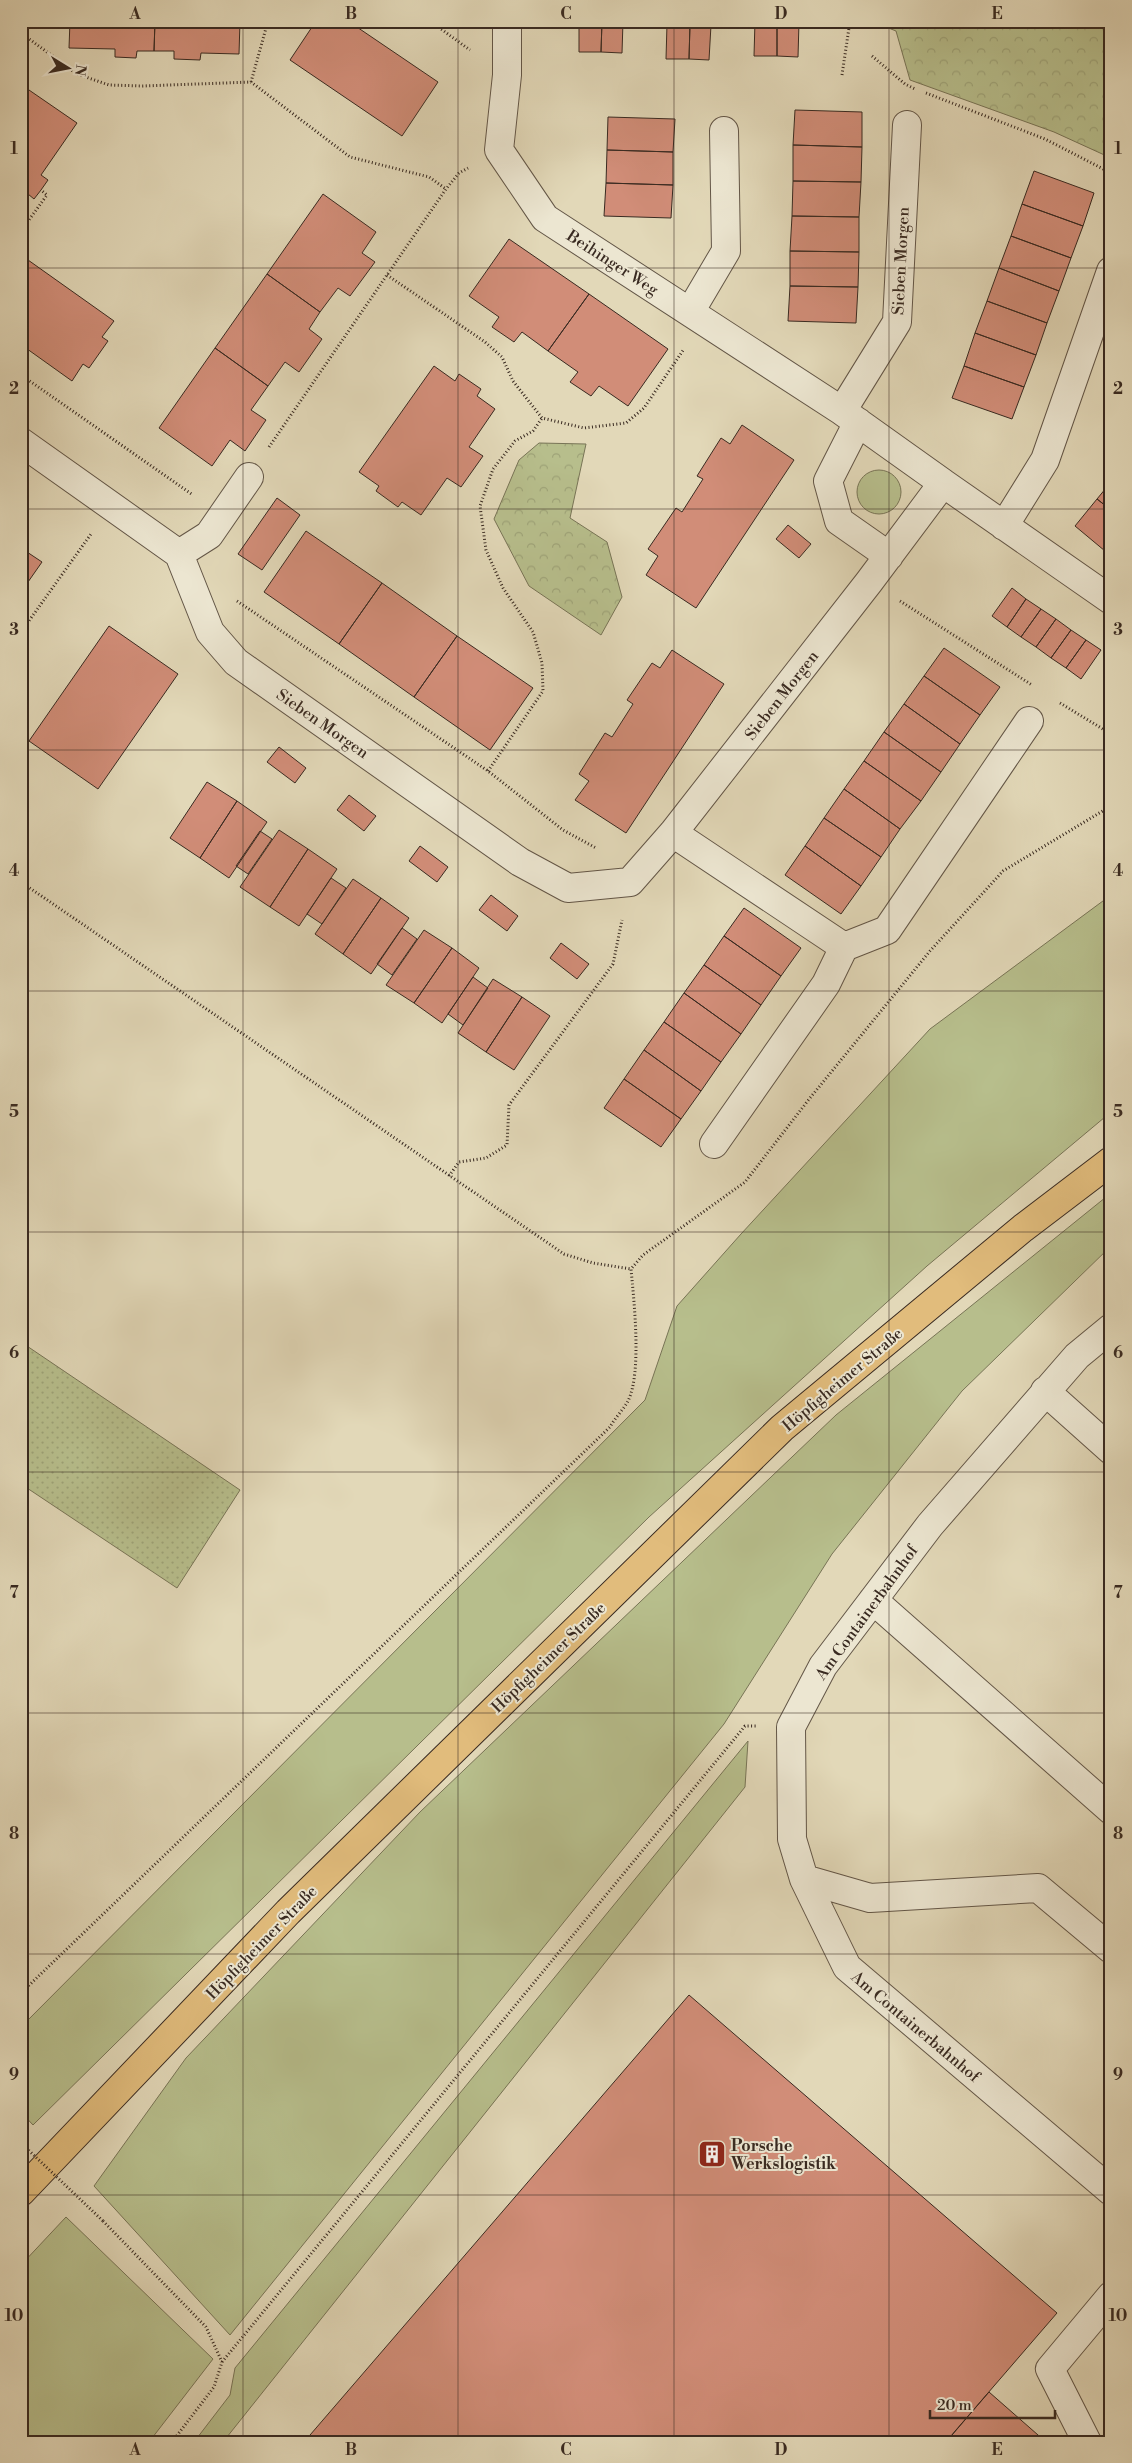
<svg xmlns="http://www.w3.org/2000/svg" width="1132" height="2463" viewBox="0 0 1132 2463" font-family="'Libre Bodoni',serif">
  <defs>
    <pattern id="forest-crowns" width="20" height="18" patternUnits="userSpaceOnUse" patternTransform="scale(1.25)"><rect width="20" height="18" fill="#b7be8c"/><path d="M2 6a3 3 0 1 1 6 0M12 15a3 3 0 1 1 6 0" fill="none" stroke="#9ea378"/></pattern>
    <pattern id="garden-dots" width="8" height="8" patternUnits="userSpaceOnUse" patternTransform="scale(1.25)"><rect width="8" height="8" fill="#b7be8c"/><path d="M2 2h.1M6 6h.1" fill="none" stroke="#9ea378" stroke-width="1.8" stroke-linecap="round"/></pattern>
  </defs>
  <rect width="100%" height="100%" fill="#e2d8b8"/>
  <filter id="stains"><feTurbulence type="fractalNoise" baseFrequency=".004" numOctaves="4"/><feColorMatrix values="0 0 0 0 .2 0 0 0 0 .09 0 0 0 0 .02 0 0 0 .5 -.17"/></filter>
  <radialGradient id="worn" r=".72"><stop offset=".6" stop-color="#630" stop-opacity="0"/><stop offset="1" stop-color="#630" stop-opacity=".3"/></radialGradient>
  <path fill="#b7be8c" stroke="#787456" d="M857 492a22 22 0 1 1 44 0a22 22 0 1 1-44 0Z
    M 1111,895 L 1111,1112 L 927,1266 L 649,1517 L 33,2125 L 21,2112 L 21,2027 L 645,1400 L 677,1306 L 741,1234 L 930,1029 Z
    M 1111,1193 L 1111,1246 L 962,1391 L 832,1554 L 724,1724 L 230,2335 L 94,2186 L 186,2058 L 420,1812 L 836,1415 Z
    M 748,1741 L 745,1787 L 223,2442 L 194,2442 L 230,2395 L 235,2368 Z
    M 66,2217 L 213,2359 L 149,2442 L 21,2442 L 21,2265 Z"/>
  <path fill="url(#forest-crowns)" stroke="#787456" d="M 871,21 L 1097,21 L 1111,31 L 1111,158 L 1054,132 L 910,80 L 896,31 Z
    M 539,443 L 586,444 L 570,518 L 607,542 L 622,597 L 601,635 L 529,586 L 494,519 L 519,460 Z"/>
  <path fill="url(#garden-dots)" stroke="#787456" d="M 21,1342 L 240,1490 L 177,1588 L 21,1484 Z"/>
  <path fill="#d18d78" stroke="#392a21" d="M 70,21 L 155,21 L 154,51 L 137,51 L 136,58 L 115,57 L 115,49 L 69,48 Z
    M 155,21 L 240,21 L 239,54 L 201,53 L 200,60 L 174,59 L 174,51 L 154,51 Z
    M 316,21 L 348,21 L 438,82 L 402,136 L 290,60 Z
    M 579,21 L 602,21 L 601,52 L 579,52 Z
    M 602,21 L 623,21 L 622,53 L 601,52 Z
    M 646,21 L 690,21 L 690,24 L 646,24 Z
    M 690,21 L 735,21 L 735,26 L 690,24 Z
    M 755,21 L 777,21 L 777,56 L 754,56 Z
    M 777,21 L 799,22 L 798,57 L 777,56 Z
    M 667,24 L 690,24 L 689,59 L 666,59 Z
    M 690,24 L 711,25 L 709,60 L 689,59 Z
    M 29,90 L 77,123 L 41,175 L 48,180 L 41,190 L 34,199 L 28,194 L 21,203 L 21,101 Z
    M 795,110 L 862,112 L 862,147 L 793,145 Z
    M 608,117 L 675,119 L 673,152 L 607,150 Z
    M 793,145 L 862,147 L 861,182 L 793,181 Z
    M 607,150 L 673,152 L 673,185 L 606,183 Z
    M 1034,171 L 1094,193 L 1083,226 L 1022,204 Z
    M 793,181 L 861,182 L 859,217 L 792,216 Z
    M 606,183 L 673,185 L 671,218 L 604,216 Z
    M 323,194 L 376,232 L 362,253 L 375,262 L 350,296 L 338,288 L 320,312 L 267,274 Z
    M 1022,204 L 1083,226 L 1071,258 L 1011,236 Z
    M 792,216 L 859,217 L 859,252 L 790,251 Z
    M 1011,236 L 1071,258 L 1059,291 L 999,268 Z
    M 509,239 L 589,294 L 548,351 L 522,332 L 514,342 L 492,327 L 499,317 L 469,296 Z
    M 790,251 L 859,252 L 858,287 L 790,286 Z
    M 21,255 L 114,321 L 102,337 L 108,341 L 89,368 L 83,364 L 72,381 L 23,346 L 21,349 Z
    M 999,268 L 1059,291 L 1047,323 L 987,301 Z
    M 267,274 L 320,312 L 309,329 L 322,339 L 299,372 L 285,362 L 268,386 L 215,348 Z
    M 790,286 L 858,287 L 856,323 L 788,321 Z
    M 589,294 L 668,349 L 628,406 L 599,386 L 591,396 L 570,382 L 578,372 L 548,351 Z
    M 987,301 L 1047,323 L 1036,355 L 975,333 Z
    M 975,333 L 1036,355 L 1024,387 L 964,366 Z
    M 215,348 L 268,386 L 251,410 L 266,420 L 245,451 L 230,440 L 212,466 L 159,428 Z
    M 434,366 L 455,381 L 459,374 L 481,389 L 477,396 L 495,409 L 469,447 L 483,456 L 461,487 L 447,478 L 421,515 L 402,502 L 398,507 L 376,491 L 379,486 L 359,472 Z
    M 964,366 L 1024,387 L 1012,419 L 952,398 Z
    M 742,425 L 794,460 L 696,608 L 646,575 L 658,556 L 648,549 L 676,508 L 682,512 L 703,479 L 697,476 L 721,438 L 730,444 Z
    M 1111,482 L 1111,510 L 1097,499 Z
    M 277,498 L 300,515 L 262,570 L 238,554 Z
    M 1097,499 L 1111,510 L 1111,556 L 1075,526 Z
    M 788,525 L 811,544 L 799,558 L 776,539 Z
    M 306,531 L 382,583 L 339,644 L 264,592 Z
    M 21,548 L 42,562 L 21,592 Z
    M 382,583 L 457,636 L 414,697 L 339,644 Z
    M 1012,588 L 1026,599 L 1007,627 L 992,616 Z
    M 1026,599 L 1041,609 L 1021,637 L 1007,627 Z
    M 1041,609 L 1056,619 L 1036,647 L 1021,637 Z
    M 1056,619 L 1071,630 L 1051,658 L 1036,647 Z
    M 109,626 L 178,674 L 98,789 L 29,741 Z
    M 1071,630 L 1086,640 L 1066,668 L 1051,658 Z
    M 457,636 L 533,688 L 490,750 L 414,697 Z
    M 1086,640 L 1101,650 L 1081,679 L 1066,668 Z
    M 944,648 L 1000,687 L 980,715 L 924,676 Z
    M 672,650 L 724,684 L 626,833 L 575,800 L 589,781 L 579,774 L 605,733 L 612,737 L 633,704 L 627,700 L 652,663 L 660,668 Z
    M 924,676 L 980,715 L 960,744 L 904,704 Z
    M 904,704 L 960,744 L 941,772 L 884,732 Z
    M 884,732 L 941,772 L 921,801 L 864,761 Z
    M 279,747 L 306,768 L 295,783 L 267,762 Z
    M 864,761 L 921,801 L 900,829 L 844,789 Z
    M 207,782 L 237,801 L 200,858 L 170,838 Z
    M 844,789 L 900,829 L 881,857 L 824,818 Z
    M 349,795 L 376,816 L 364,831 L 337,810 Z
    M 237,801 L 267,822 L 229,878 L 200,858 Z
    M 824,818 L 881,857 L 861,886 L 805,846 Z
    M 279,830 L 308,849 L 270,907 L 240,887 Z
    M 260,831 L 272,839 L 248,874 L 236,866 Z
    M 420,846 L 448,867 L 437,882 L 409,861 Z
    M 805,846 L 861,886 L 841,914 L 785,875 Z
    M 308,849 L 337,869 L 299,926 L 270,907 Z
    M 331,878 L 346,888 L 322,924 L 307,914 Z
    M 353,879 L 381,898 L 343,954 L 315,934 Z
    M 491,895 L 518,916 L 507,931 L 479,910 Z
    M 381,898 L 409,918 L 371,974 L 343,954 Z
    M 744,908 L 801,948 L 781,976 L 724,936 Z
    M 402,928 L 417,939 L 392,975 L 377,964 Z
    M 424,930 L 452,948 L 414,1003 L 386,985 Z
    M 724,936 L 781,976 L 761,1005 L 704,965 Z
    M 561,943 L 589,964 L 577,979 L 550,958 Z
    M 452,948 L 479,968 L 442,1023 L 414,1003 Z
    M 704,965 L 761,1005 L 741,1034 L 684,993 Z
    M 473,977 L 488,988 L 463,1025 L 448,1014 Z
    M 493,979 L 522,997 L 486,1052 L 458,1033 Z
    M 684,993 L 741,1034 L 721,1062 L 664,1022 Z
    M 522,997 L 550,1016 L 514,1070 L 486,1052 Z
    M 664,1022 L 721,1062 L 701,1091 L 644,1050 Z
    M 644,1050 L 701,1091 L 681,1119 L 624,1079 Z
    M 624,1079 L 681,1119 L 661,1147 L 604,1108 Z
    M 689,1995 L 1057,2313 L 956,2430 L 946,2442 L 304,2442 Z
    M 989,2392 L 1046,2442 L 946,2442 Z"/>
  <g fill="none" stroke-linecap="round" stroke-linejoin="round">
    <g stroke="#635647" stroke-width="30">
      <path id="minor" d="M 690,312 L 726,251 L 724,131
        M 842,411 L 897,322 L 907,125
        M 858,422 L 828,481 L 839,521 L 889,556
        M 21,442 L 179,554 L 210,632 L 236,662 L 520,862 L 568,888 L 630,882 L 673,833 L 869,582 L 943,483 L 842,411 L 545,218 L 499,150 L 507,75 L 507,21
        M 943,483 L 1111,600
        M 1004,526 L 1045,460 L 1111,271
        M 179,554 L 209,535 L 249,477
        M 673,833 L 844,947
        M 714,1144 L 826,984 L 844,947 L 887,930 L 1029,721
        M 1111,1328 L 1077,1356 L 930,1525 L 823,1666 L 791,1727 L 792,1839 L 804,1879 L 847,1967 L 1111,2191
        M 1045,1391 L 1111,1450
        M 873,1600 L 1111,1810
        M 804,1879 L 870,1898 L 1038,1888 L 1111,1949
        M 1087,2442 L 1050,2369 L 1111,2296"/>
    </g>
    <g stroke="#392a21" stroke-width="30">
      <path id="major" d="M 21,2192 L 288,1912 L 782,1428 L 1023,1228 L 1111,1161"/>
    </g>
    <path stroke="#392a21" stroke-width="3" stroke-dasharray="1 2.5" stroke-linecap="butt" d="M 430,21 L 470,50
      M 21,33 L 77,74 L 109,85 L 143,86 L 251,82 L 350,157 L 429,177 L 446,189
      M 872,56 L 905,84 L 915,89
      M 842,75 L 850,21
      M 251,82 L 268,21
      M 926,93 L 1045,139 L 1111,173
      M 21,231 L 47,195 L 41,190
      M 387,275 L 485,342 L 502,357 L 513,381 L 542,418 L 584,428 L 626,423 L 644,408 L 684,349
      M 21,375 L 193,495
      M 269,447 L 446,189 L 459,173 L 468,168
      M 237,601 L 488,771 L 563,830 L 596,848
      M 900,601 L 1032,685
      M 21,632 L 91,534
      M 1060,703 L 1111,734
      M 488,771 L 543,691 L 542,663 L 533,632 L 503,588 L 486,550 L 480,506 L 493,469 L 515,441 L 533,431 L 542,418
      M 21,882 L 564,1254 L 593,1263 L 631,1269
      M 449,1176 L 459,1162 L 486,1158 L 507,1145 L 509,1105 L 613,964 L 622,920
      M 21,1993 L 610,1427 C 615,1418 623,1410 628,1401 C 642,1373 634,1301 631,1269 L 643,1255 L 745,1182 L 810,1098 L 930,951 L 1003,871 L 1111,806
      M 103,2221 L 206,2327 L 222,2362 L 214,2387 L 172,2442
      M 222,2362 L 745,1726 L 756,1726"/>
    <use href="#minor" stroke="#ece6d1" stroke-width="28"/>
    <use href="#major" stroke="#e1bc7c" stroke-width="28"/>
    <path stroke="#392a21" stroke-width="3" stroke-dasharray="1 2.5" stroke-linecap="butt" d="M 21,2143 L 103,2221"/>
  </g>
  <path fill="none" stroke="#392a21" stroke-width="1" stroke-opacity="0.55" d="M 243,21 L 243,2442M 458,21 L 458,2442M 674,21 L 674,2442M 889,21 L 889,2442M 21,268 L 1111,268M 21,509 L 1111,509M 21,750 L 1111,750M 21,991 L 1111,991M 21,1232 L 1111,1232M 21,1472 L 1111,1472M 21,1713 L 1111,1713M 21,1954 L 1111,1954M 21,2195 L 1111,2195"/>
  <defs>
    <g id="building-square" transform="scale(1.4375)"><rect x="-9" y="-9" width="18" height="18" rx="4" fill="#8f2418" stroke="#ece6d1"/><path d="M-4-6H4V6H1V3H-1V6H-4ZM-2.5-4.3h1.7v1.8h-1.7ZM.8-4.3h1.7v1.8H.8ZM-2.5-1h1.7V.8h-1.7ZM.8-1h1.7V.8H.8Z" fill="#fff"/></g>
  </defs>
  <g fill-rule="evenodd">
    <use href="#building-square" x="712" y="2154"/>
  </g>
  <g text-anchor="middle" stroke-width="4" stroke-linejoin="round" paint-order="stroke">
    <g font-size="16" fill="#392a21" stroke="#ece6d1">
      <text transform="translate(900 261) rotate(-87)" y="6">Sieben Morgen</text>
      <text transform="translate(613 262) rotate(33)" y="6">Beihinger Weg</text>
      <text transform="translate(781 695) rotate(-52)" y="6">Sieben Morgen</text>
      <text transform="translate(323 723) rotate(35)" y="6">Sieben Morgen</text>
      <text transform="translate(842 1379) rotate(-40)" y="6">Höpfigheimer Straße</text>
      <text transform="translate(866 1612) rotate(-54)" y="6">Am Containerbahnhof</text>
      <text transform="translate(548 1657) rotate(-44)" y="6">Höpfigheimer Straße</text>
      <text transform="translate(261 1942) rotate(-46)" y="6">Höpfigheimer Straße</text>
      <text transform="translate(916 2026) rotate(40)" y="6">Am Containerbahnhof</text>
    </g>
    <g font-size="16" font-weight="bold" fill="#392a21" stroke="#ece6d1" text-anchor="start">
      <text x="731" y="2151">Porsche<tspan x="731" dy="18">Werkslogistik</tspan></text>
    </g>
  </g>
  <rect width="1132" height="2463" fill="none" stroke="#e2d8b8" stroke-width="55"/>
  <g transform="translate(68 68) rotate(100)" stroke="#ece6d1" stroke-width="4" paint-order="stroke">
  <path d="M0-4L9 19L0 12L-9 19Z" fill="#392a21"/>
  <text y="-8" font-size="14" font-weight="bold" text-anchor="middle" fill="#392a21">N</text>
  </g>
  <path d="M930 2410v8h125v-8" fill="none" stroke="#392a21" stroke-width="2.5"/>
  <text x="937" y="2410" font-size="15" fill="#392a21" stroke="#ece6d1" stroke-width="4" paint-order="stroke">20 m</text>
  <rect x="28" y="28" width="1076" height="2408" fill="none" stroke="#392a21" stroke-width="2"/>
  <g font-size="16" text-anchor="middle" font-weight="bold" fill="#392a21">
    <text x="135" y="19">A</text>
    <text x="351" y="19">B</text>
    <text x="566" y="19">C</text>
    <text x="781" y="19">D</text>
    <text x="997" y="19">E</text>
    <text x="14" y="154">1</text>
    <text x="1118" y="154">1</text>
    <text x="14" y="394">2</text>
    <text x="1118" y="394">2</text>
    <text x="14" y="635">3</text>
    <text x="1118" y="635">3</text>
    <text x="14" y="876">4</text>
    <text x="1118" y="876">4</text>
    <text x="14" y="1117">5</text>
    <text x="1118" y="1117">5</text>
    <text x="14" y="1358">6</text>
    <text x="1118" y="1358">6</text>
    <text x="14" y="1598">7</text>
    <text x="1118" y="1598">7</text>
    <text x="14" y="1839">8</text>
    <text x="1118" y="1839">8</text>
    <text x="14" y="2080">9</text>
    <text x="1118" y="2080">9</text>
    <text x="14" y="2321">10</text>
    <text x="1118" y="2321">10</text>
    <text x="135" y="2455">A</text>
    <text x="351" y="2455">B</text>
    <text x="566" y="2455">C</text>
    <text x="781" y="2455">D</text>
    <text x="997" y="2455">E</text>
  </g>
  <rect width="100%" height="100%" filter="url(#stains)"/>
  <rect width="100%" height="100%" fill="url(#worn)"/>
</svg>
